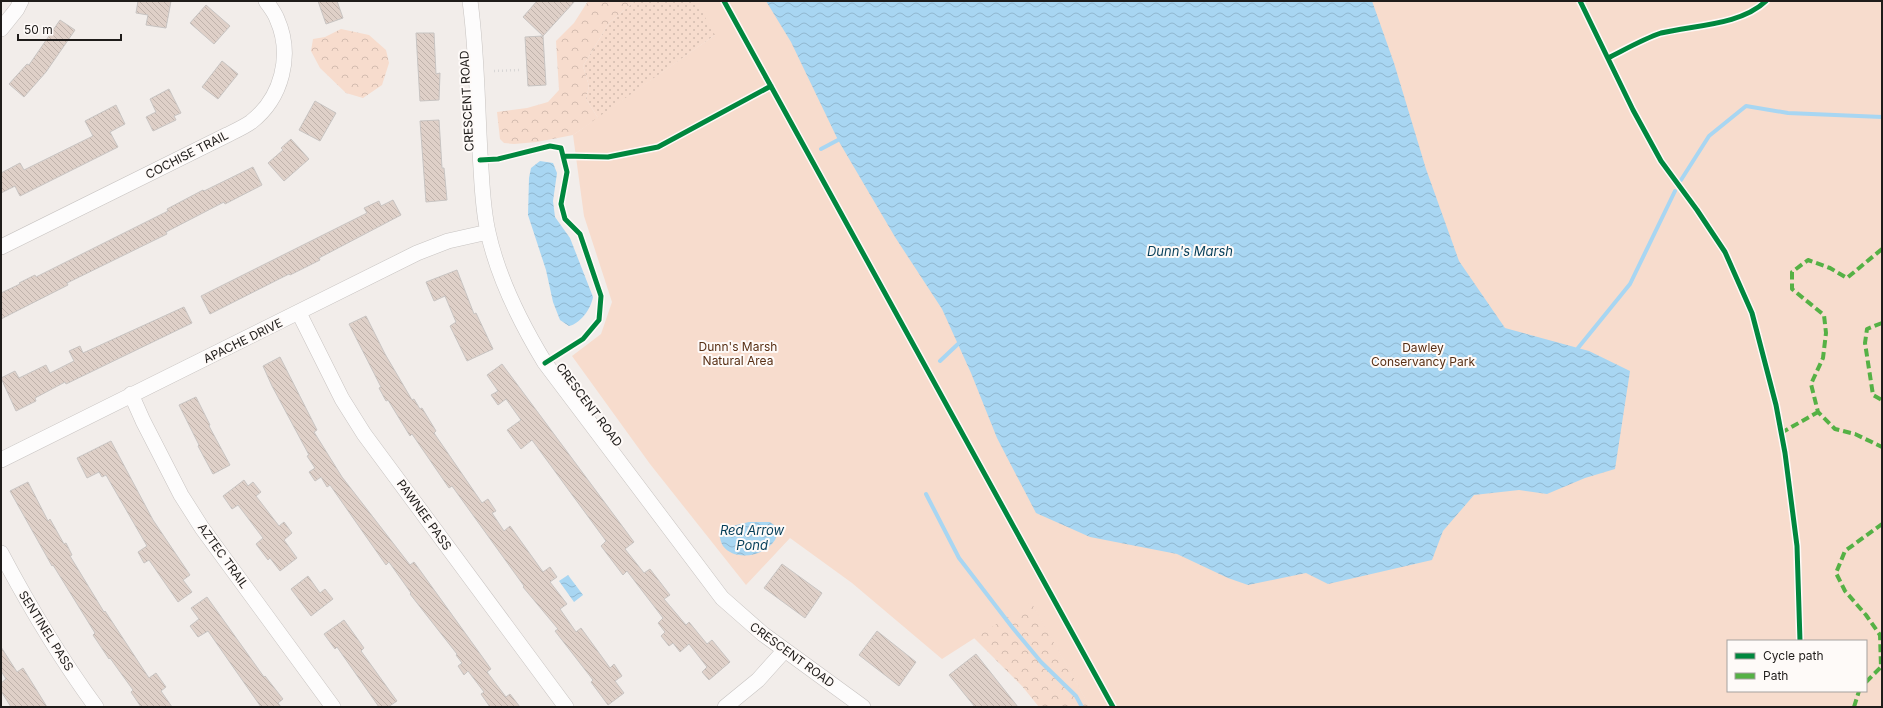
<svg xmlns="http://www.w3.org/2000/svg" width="1883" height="708" viewBox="0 0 1883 708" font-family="Inter,sans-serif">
  <defs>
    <pattern id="grass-dots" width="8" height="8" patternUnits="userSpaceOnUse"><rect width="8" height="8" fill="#f7dccd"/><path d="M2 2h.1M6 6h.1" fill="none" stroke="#d3bcaf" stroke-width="1.8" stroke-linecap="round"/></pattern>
    <pattern id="forest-crowns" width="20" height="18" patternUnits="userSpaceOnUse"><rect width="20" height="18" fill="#f7dccd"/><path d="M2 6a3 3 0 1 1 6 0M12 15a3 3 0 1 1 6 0" fill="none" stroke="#d3bcaf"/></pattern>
    <pattern id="water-waves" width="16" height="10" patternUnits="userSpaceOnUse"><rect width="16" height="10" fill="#a8d6f2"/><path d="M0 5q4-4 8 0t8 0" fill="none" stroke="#90b7cf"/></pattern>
    <pattern id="building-back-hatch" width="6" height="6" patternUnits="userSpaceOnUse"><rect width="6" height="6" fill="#dfd0c8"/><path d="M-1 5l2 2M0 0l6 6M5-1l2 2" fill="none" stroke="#bfb2ab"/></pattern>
  </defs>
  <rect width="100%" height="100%" fill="#f2edea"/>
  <path fill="url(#grass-dots)" d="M 635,1 L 733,1 L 1120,707 L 1090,707 L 715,35 L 598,118 L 586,99 L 589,86 L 583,66 L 609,23 Z"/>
  <path fill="url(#forest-crowns)" d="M 588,1 L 635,1 L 609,23 L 583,66 L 589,86 L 586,99 L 598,118 L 573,135 L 537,142 L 514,144 L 504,143 L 500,139 L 497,112 L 527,108 L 548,102 L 559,90 L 556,41 L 574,23 Z
    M 341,29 L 369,35 L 386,50 L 389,63 L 382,85 L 363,98 L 346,93 L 320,68 L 311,51 L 313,39 L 325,37 Z
    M 1031,601 L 1090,707 L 1039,707 L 1022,686 L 974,638 Z"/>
  <path fill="#f7dccd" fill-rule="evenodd" d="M 696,1 L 1882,1 L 1882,707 L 1090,707 L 1031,602 L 942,659 L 852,583 L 790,538 L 746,585 L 650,464 L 572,356 L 601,334 L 612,302 L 584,216 L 573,135 L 715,35 ZM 1728,641 L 1866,641 L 1866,691 L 1728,691 Z"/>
  <path fill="url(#water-waves)" d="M 766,1 L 1372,1 L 1394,63 L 1426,169 L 1459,261 L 1505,328 L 1589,351 L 1630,371 L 1615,469 L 1585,478 L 1547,494 L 1519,490 L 1474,495 L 1443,531 L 1432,560 L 1328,584 L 1306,573 L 1248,585 L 1228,578 L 1177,554 L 1090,537 L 1036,513 L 997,438 L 971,373 L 942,309 L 895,237 L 838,140 L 791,42 Z
    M 540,161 L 553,163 L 557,173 L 553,201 L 555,217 L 570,238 L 593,297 C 591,309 580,324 569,326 L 560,320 L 553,302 L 546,270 L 528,215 L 529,178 L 531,168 Z
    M 749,522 L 770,522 L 778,528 C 777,532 777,537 775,540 C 765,556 735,562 723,546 C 721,543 720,538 719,534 L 728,527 Z
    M 568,575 L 583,595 L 574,602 L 559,581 Z"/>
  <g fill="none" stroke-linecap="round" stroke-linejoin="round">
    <path stroke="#a8d6f2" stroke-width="4" d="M 821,149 L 838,140
      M 1681,180 L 1709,136 L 1746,106 L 1788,113 L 1882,117
      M 1578,348 L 1630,284 L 1675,191
      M 940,361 L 958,344
      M 926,494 L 959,558 L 1012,627 L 1041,662 L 1076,696 L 1082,707"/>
  </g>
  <path fill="url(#building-back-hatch)" stroke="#c8c4c2" d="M 138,1 L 171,1 L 166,28 L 146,25 L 148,15 L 136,13 Z
    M 318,1 L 337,1 L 343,18 L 326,24 Z
    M 537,1 L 575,1 L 543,36 L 546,85 L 528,86 L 525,37 L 543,36 L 523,17 Z
    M 206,5 L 230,26 L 214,44 L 190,23 Z
    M 60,20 L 75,30 L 46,72 L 24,97 L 9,84 L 27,64 L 29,65 Z
    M 416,33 L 434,33 L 436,74 L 440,73 L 439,100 L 420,101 Z
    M 222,61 L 238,74 L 218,99 L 202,87 Z
    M 169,89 L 181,113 L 174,116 L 176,120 L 153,131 L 146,117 L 156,112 L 150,99 Z
    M 315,101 L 336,113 L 320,141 L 299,130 Z
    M 116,105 L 125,124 L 110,132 L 118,147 L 20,196 L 15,186 L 1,193 L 1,173 L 20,163 L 24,170 L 93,136 L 85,121 Z
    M 439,120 L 442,168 L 444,168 L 447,200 L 426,202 L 420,121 Z
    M 291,139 L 309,159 L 284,181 L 268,163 L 283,150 L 281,148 Z
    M 253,167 L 262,185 L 225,204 L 224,202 L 166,232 L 167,234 L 67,283 L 68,285 L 1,319 L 1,293 L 20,284 L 19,283 L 35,275 L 36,277 L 168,211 L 167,209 L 203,190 L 204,191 Z
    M 393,200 L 401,215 L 319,258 L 320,260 L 290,275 L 289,274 L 210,314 L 201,296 L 367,213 L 364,208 L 379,201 L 381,206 Z
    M 457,270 L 474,314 L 476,313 L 493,349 L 467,361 L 450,326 L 456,322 L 445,296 L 434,301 L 426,282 Z
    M 184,307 L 192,323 L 66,384 L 65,382 L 35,398 L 36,401 L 16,411 L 1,378 L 15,371 L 19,378 L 46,365 L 50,373 L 74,361 L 69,351 L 80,346 L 83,353 Z
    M 366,316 L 385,354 L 412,400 L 414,399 L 420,409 L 422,408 L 436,431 L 434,433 L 482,503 L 488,499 L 496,511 L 492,513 L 504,531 L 510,526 L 543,572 L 550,567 L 557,577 L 550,582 L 567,604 L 560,609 L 576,632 L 581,628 L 610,668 L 614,664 L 622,676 L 615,681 L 624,693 L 608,705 L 591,682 L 593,680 L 555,631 L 558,629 L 523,587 L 524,586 L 452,486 L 449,488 L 412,434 L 410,436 L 388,400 L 386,401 L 379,388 L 381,387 L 349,324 Z
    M 280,357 L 317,430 L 314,432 L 342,477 L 410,565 L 414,562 L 491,669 L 487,672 L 506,697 L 510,694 L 520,707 L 490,707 L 481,694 L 484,692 L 468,671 L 464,675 L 458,666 L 462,663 L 456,655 L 457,654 L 410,594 L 411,593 L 389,562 L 386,565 L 330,485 L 327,487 L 321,477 L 315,481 L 309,472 L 315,468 L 307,456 L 309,455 L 272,386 L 263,366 Z
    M 502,364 L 634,542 L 625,549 L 644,573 L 650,569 L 670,595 L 664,599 L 686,625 L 689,622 L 707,644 L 712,640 L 730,662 L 709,680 L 702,672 L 707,667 L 689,644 L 680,652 L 673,643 L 669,646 L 661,636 L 665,632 L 658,623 L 663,618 L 627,571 L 623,575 L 601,546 L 606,541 L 532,440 L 521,449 L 507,430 L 521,420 L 506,399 L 498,405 L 491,395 L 498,391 L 487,375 Z
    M 196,397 L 210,425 L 209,426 L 230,465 L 213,474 L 198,446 L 199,445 L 179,405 Z
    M 111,441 L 153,520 L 190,575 L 183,580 L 192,592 L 178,602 L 149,560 L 144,563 L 138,552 L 147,546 L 106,475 L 102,477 L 99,472 L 87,478 L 77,458 Z
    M 244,480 L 248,486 L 253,482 L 261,492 L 256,496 L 279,526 L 284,522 L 292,533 L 284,540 L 297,558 L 280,571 L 270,558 L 268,560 L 256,544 L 263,538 L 238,505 L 232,509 L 223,496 Z
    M 28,482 L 48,521 L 50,519 L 64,544 L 66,543 L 72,555 L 70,556 L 104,612 L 105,611 L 149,678 L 156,673 L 166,687 L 161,691 L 172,707 L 141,707 L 131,692 L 133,690 L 110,658 L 109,659 L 93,635 L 95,633 L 53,565 L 52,566 L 10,491 Z
    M 782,564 L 822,593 L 805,618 L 764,588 Z
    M 308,576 L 320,593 L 325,589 L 333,599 L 311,616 L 291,589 Z
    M 207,597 L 264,677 L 265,676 L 283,699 L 278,703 L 281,707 L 261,707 L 208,631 L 198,637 L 190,626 L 199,619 L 191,608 Z
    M 344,620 L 364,648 L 361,651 L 397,701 L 388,707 L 379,707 L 337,647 L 335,649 L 324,634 Z
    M 877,631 L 916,662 L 899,686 L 859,655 Z
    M 1,647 L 17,672 L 23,668 L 47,707 L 11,707 L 1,691 L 1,683 L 6,679 L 1,671 Z
    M 976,654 L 1018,707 L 975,707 L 949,675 Z"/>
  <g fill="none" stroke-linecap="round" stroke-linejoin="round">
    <g stroke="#c7c3c1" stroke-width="16">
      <path id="street" d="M 470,1 C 477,51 477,102 480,153 C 482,179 482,206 488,232 C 498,278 520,322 545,363 L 722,598 L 763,634 L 863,707
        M 1,29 L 17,9 L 21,1
        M 1,247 L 227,135 C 235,131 244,127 251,122 C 282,98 293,55 277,19 C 275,13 270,7 266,1
        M 299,313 L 342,399 L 364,434 L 566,707
        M 131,394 L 143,421 L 181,495 L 202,528 L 333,707
        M 1,460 L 417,253 L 448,241 L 488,232
        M 1,553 C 29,606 60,658 96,707
        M 725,707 L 758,680 L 784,651"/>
    </g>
    <path stroke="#d8d6d5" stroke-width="2.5" stroke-dasharray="1 3" stroke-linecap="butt" d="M 494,71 L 519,70"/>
    <use href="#street" stroke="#fdfcfc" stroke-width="15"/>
    <path stroke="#55b145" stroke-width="4" stroke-dasharray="8 4" stroke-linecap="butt" d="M 1882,249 L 1847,278 L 1830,268 L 1808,260 L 1792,272 L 1792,289 L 1824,315 L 1826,333 L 1823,358 L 1811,384 L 1818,412 L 1835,429 L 1855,434 L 1882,447
      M 1882,323 L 1867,329 L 1865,343 L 1873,395 L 1882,400
      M 1781,433 L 1818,412
      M 1866,682 L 1881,667 L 1880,635 L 1866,615 L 1845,591 L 1836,573 L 1845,551 L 1882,524
      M 1854,707 L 1859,691"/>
    <g stroke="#fefaf8" stroke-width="8">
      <path id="cycleway" d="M 724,1 L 1113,707
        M 1580,1 L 1633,110 L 1661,161 L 1697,210 L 1725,252 L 1752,313 L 1776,405 L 1785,453 L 1797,546 L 1800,641
        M 1608,58 C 1626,49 1643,39 1661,33 C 1695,25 1741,25 1766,1
        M 564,156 L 608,157 L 658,147 L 771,86
        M 480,160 L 498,159 L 550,146 L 561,148 L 567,172 L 561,204 L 565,219 L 580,234 L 601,296 L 599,320 L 583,339 L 545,363"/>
    </g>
    <use href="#cycleway" stroke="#00873e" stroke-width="5"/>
  </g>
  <g text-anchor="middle" stroke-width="4" stroke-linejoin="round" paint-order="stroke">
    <g font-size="12" fill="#1f1c1a" stroke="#fefaf8">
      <text transform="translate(467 101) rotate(-93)" y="4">CRESCENT ROAD</text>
      <text transform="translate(187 155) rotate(-27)" y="4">COCHISE TRAIL</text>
      <text transform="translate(243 341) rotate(-26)" y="4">APACHE DRIVE</text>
      <text transform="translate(589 405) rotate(53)" y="4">CRESCENT ROAD</text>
      <text transform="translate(424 515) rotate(54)" y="4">PAWNEE PASS</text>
      <text transform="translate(223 556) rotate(54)" y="4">AZTEC TRAIL</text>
      <text transform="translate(46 631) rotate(58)" y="4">SENTINEL PASS</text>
      <text transform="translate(792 655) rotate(36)" y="4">CRESCENT ROAD</text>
    </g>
    <g font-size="12" fill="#582f14" stroke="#fefaf8">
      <text x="738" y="351">Dunn's Marsh<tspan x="738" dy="14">Natural Area</tspan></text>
      <text x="1423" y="352">Dawley<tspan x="1423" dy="14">Conservancy Park</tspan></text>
    </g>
    <g font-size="13" font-style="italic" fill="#053e59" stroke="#fefaf8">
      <text x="1190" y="256">Dunn's Marsh</text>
      <text x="752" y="535">Red Arrow<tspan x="752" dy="15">Pond</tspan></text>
    </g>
  </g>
  <rect width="1883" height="708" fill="none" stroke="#1f1c1a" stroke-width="4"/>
  <rect x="1727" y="640" width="140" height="52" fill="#fefaf8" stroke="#a5a19f"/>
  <rect x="1735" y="653" width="20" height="6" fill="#00873e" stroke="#a5a19f"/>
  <text x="1763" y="660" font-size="12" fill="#1f1c1a">Cycle path</text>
  <rect x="1735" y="673" width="20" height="6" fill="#55b145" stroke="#a5a19f"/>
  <text x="1763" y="680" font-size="12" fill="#1f1c1a">Path</text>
  <path d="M18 34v6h103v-6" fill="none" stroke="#1f1c1a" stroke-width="2"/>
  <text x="24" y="34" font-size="12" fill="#1f1c1a" stroke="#fefaf8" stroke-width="3" paint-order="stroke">50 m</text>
</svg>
